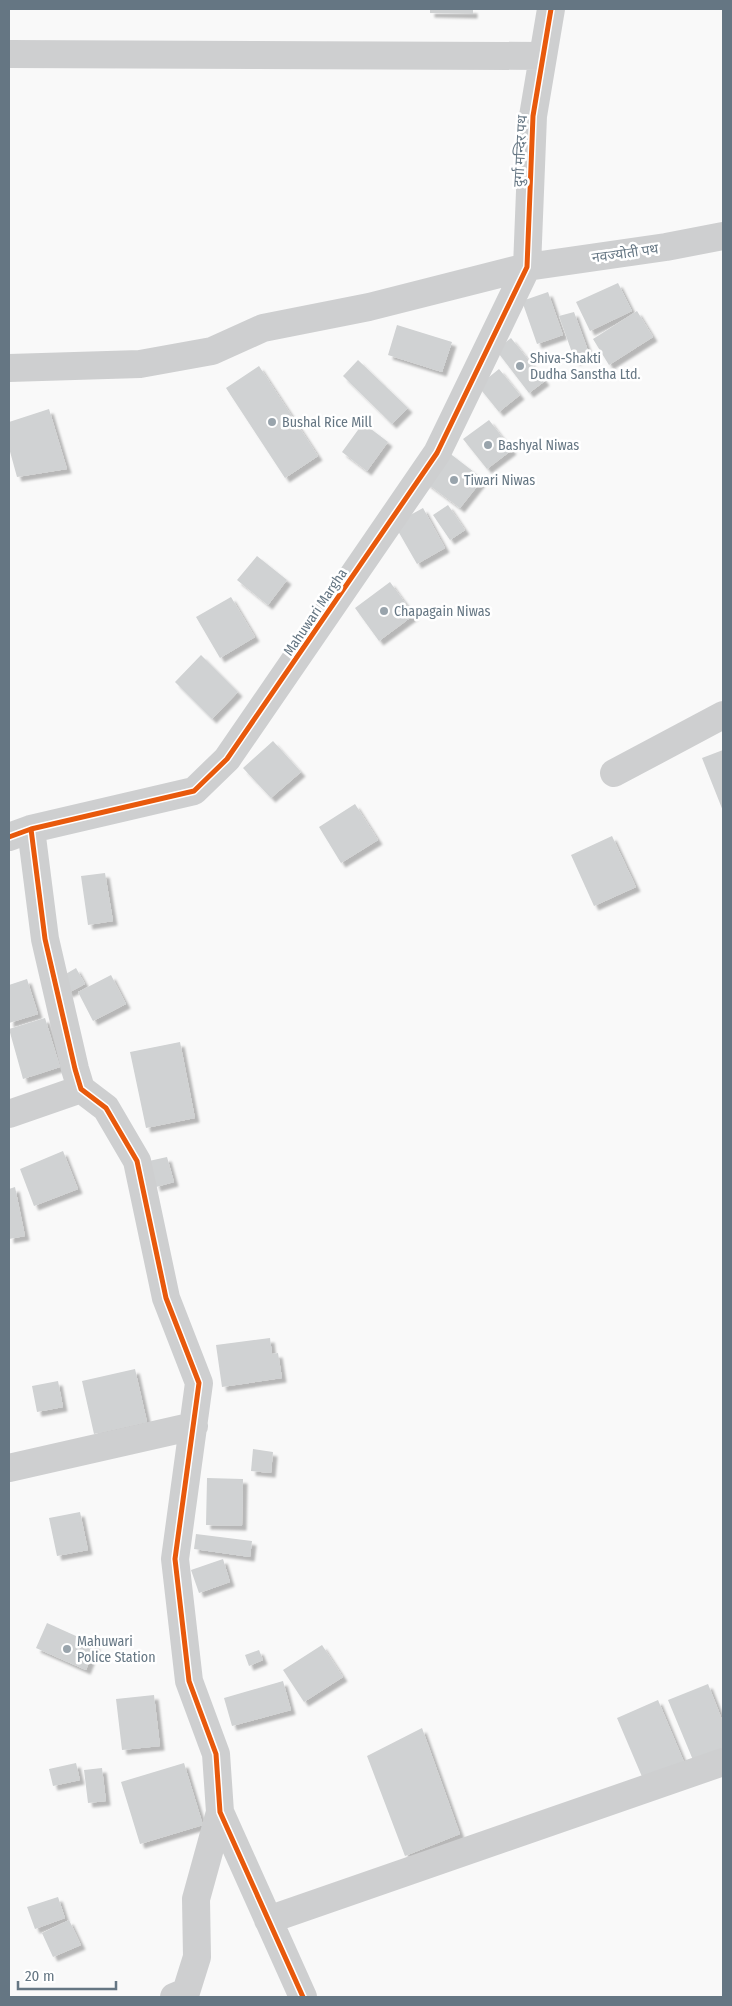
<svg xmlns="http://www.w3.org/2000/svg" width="732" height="2006" viewBox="0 0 732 2006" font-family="'Fira Sans Condensed','Noto Sans Devanagari',sans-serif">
  <defs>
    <filter id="shadow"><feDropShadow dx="4.5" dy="4.5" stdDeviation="1" flood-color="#0004"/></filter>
  </defs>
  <rect width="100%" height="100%" fill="#f9f9f9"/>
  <path fill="#d0d2d3" filter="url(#shadow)" d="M 430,9 L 473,9 L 473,14 L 430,13 Z
    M 618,283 L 632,311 L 590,331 L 576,302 Z
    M 548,292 L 563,335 L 537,344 L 522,301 Z
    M 637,311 L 653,337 L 609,365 L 593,339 Z
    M 574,312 L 590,356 L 575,361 L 559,316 Z
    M 397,325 L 452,342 L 442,372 L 388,355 Z
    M 511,338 L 545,381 L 529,393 L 496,350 Z
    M 358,360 L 408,408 L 392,424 L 343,376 Z
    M 259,366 L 318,456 L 285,478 L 226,388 Z
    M 499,369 L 520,395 L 499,412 L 478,386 Z
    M 49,409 L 67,469 L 17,477 L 9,448 L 9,422 Z
    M 489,420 L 512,450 L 487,469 L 463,439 Z
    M 363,423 L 388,442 L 367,471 L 342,452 Z
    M 448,452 L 483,479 L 460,508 L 425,482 Z
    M 448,505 L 465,530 L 450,540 L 433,515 Z
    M 423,508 L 445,548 L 417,564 L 394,524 Z
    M 257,556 L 287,580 L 268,605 L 237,580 Z
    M 390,582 L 414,615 L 379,641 L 355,608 Z
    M 231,597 L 255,637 L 220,658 L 196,617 Z
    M 201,655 L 238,692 L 212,719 L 175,682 Z
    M 273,741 L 301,772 L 271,798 L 243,768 Z
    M 723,750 L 723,811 L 702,758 Z
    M 355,804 L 378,840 L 341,863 L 319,827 Z
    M 612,836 L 636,887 L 594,906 L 571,855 Z
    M 105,873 L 113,921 L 88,925 L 81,876 Z
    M 76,968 L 85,984 L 68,993 L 59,978 Z
    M 111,975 L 126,1004 L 93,1021 L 78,992 Z
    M 27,979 L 38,1014 L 9,1023 L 9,985 Z
    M 45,1018 L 60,1067 L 23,1079 L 9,1029 Z
    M 180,1042 L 195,1118 L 146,1128 L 130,1052 Z
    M 63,1151 L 78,1189 L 34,1206 L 20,1169 Z
    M 167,1157 L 174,1182 L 156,1187 L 149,1161 Z
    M 15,1187 L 25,1236 L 9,1239 L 9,1189 Z
    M 270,1338 L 272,1354 L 278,1353 L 282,1378 L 222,1387 L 216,1345 Z
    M 135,1369 L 147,1422 L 94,1434 L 82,1381 Z
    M 58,1381 L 63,1407 L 37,1412 L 32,1386 Z
    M 253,1449 L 273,1452 L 271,1473 L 251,1471 Z
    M 207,1478 L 243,1479 L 242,1526 L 206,1525 Z
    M 80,1512 L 88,1550 L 57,1556 L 49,1518 Z
    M 196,1534 L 252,1541 L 250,1557 L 194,1549 Z
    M 223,1559 L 230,1582 L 199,1593 L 191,1570 Z
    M 47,1623 L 96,1645 L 86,1670 L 36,1648 Z
    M 322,1645 L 343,1677 L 304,1702 L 283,1670 Z
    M 259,1650 L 263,1660 L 249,1666 L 245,1655 Z
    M 283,1681 L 291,1710 L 232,1726 L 224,1698 Z
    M 708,1684 L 723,1722 L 723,1748 L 693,1760 L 668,1700 Z
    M 154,1695 L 160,1746 L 122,1750 L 116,1699 Z
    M 658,1700 L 684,1762 L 643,1779 L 617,1718 Z
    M 422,1728 L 460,1834 L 405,1856 L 367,1756 Z
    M 76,1763 L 80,1780 L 53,1786 L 49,1769 Z
    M 184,1763 L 203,1825 L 140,1844 L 121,1782 Z
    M 102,1768 L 106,1801 L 88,1803 L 84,1770 Z
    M 58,1897 L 65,1918 L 35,1929 L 27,1907 Z
    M 69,1920 L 81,1945 L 53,1957 L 42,1933 Z"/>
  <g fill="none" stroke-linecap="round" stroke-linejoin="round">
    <path stroke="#cecfd0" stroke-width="28" d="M 9,54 L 542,56
      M 9,368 L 140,364 L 212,351 L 263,328 L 369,307 L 527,267 L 666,247 L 723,236
      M 614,773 L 723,715
      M 31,829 L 45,939 L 75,1069 L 81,1089 L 106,1108 L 137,1161 L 166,1298 L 199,1383 L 175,1559 L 189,1681 L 216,1754 L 220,1812 L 303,1997
      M 9,837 L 31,829 L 194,791 L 227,759 L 437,453 L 527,267 L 533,116 L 551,9
      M 9,1114 L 81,1089
      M 9,1468 L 194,1426
      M 268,1920 L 723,1762
      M 174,1997 L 186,1992 L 197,1957 L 196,1899 L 220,1812"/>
    <g stroke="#fff" stroke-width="8">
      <path id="cycleway" d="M 31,829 L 45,939 L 75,1069 L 81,1089 L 106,1108 L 137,1161 L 166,1298 L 199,1383 L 175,1559 L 189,1681 L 216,1754 L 220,1812 L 303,1997
        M 9,837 L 31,829 L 194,791 L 227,759 L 437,453 L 527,267 L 533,116 L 551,9"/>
    </g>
    <use href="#cycleway" stroke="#e8590c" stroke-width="5"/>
  </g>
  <g fill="#99a4ac" stroke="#fff" stroke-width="2">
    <circle cx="520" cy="366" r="5"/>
    <circle cx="272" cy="422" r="5"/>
    <circle cx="488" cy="445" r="5"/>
    <circle cx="454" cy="480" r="5"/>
    <circle cx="384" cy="611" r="5"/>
    <circle cx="67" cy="1649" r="5"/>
  </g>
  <g text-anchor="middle" stroke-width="5" stroke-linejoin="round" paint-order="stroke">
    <g font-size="14" fill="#657683" stroke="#fff">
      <text transform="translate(520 151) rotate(-87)" y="5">दुर्गा मन्दिर पथ</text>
      <text transform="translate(625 253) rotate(-8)" y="5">नवज्योती पथ</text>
      <text transform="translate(315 612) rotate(-56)" y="5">Mahuwari Margha</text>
    </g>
    <g font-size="14" fill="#657683" stroke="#fff" text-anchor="start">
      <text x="530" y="363">Shiva-Shakti<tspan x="530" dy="16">Dudha Sanstha Ltd.</tspan></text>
      <text x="282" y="427">Bushal Rice Mill</text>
      <text x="498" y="450">Bashyal Niwas</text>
      <text x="464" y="485">Tiwari Niwas</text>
      <text x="394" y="616">Chapagain Niwas</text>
      <text x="77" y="1646">Mahuwari<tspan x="77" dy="16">Police Station</tspan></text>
    </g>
  </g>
  <rect width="732" height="2006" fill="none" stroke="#657683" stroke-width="20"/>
  <path d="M18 1981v8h98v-8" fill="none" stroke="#657683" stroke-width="2.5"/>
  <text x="25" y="1981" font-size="15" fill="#657683" stroke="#ffffff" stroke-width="4" paint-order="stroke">20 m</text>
</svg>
